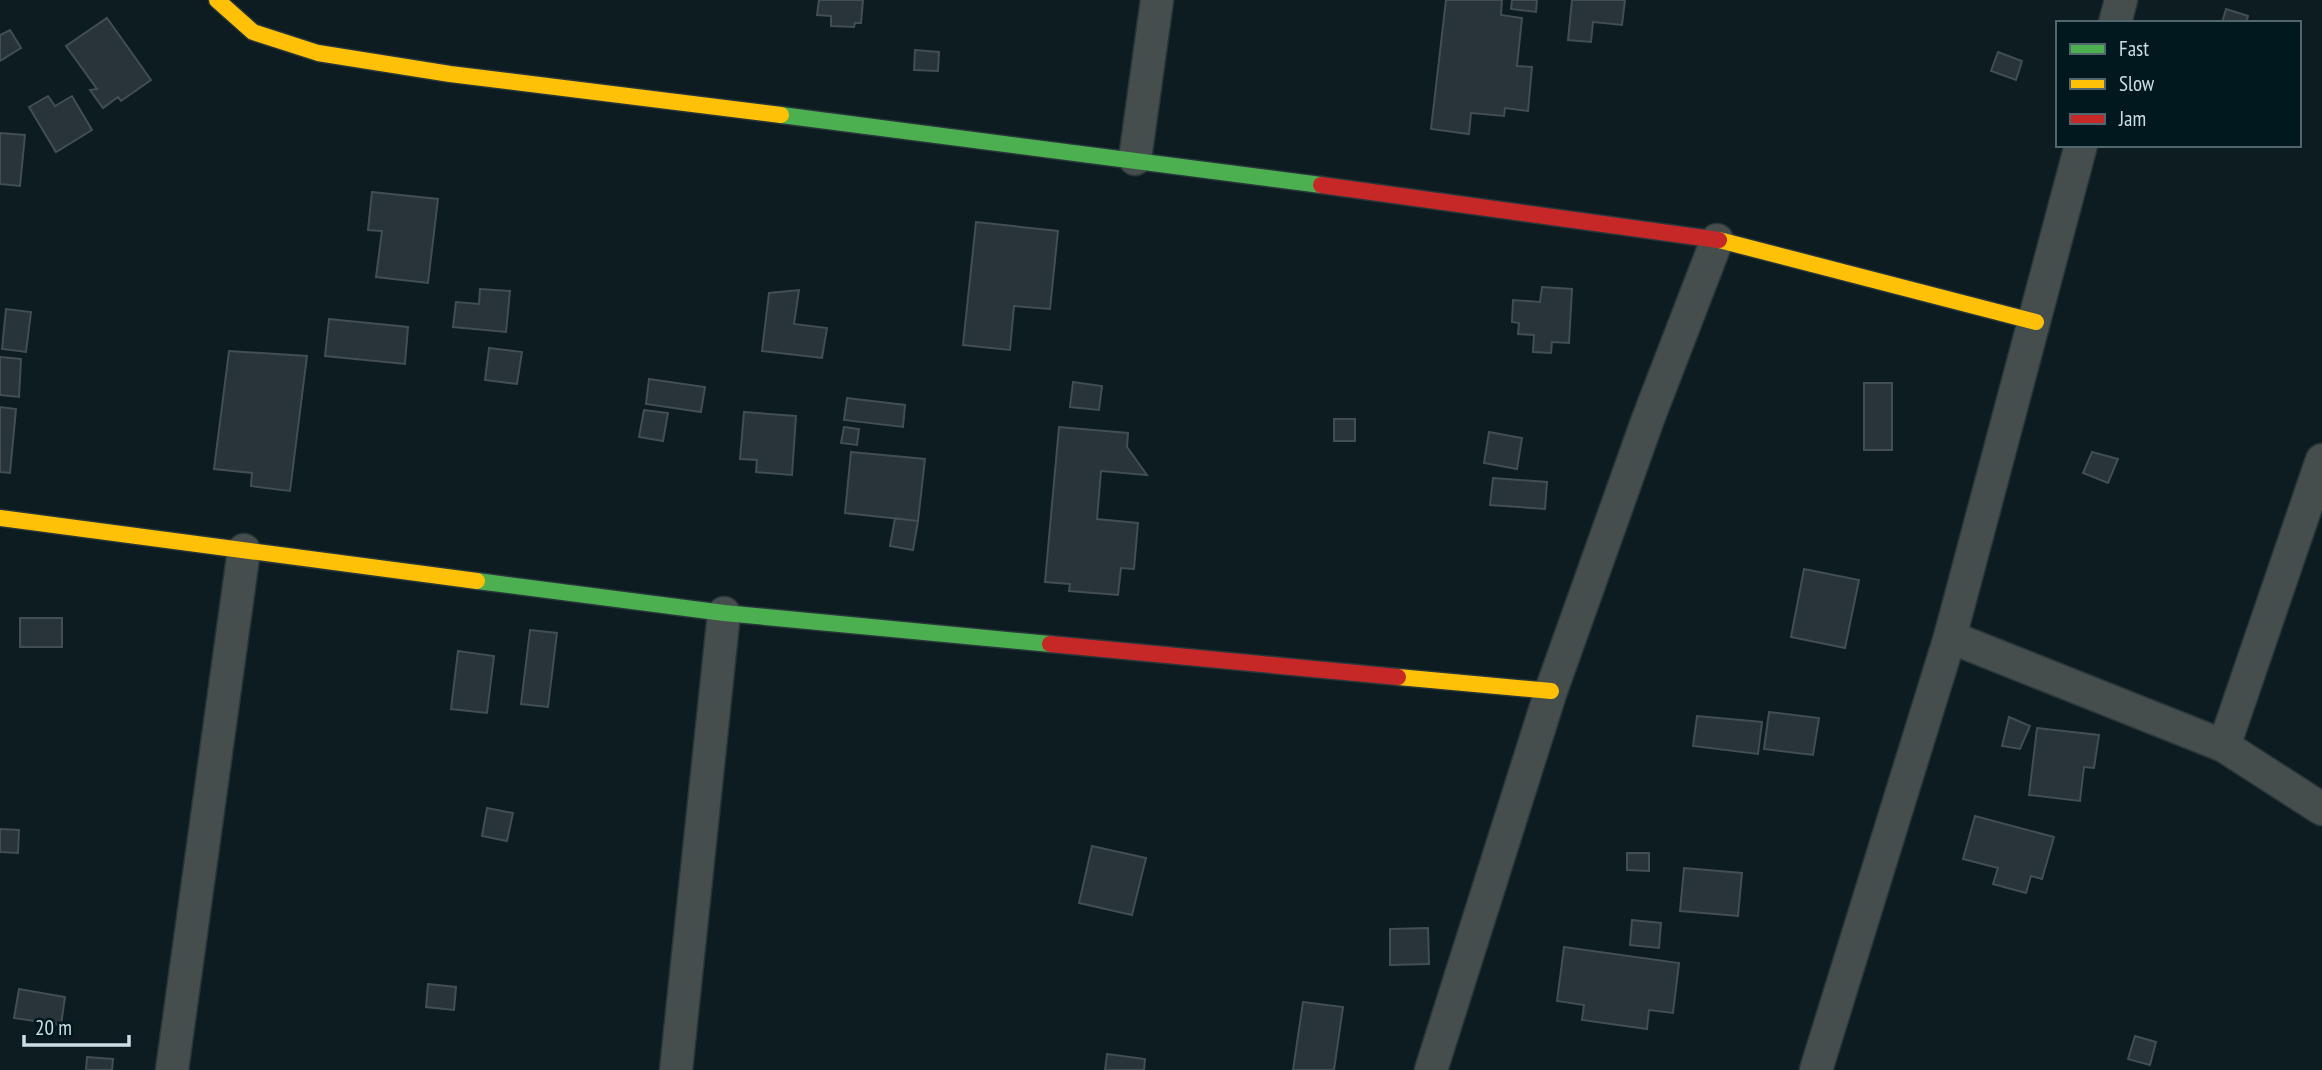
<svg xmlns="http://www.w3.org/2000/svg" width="2322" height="1070" viewBox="0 0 2322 1070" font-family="'PT Sans Narrow',sans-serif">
  <rect width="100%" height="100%" fill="#0c1c20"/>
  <path fill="#283439" stroke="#424e54" stroke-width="2" d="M 819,0 L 863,0 L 861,23 L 855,23 L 854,27 L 831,26 L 831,16 L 817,15 Z
    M 1446,0 L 1502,0 L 1501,15 L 1522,18 L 1517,66 L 1532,67 L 1528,111 L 1505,108 L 1504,116 L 1471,113 L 1469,134 L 1431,129 Z
    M 1512,0 L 1537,0 L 1536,12 L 1511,9 Z
    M 1572,0 L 1625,0 L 1622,25 L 1593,22 L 1591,42 L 1568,40 Z
    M 2226,9 L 2248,16 L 2246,23 L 2222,23 Z
    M 107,18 L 151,80 L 121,101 L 118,97 L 103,108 L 90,90 L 97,89 L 66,46 Z
    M 10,30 L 21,48 L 0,61 L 0,35 Z
    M 915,50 L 939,52 L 938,71 L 914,70 Z
    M 1998,52 L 2022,61 L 2016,80 L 1991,71 Z
    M 48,96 L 55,106 L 72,96 L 92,130 L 56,152 L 29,107 Z
    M 0,133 L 25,135 L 20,186 L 0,184 Z
    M 372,192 L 438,199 L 428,283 L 376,277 L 382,231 L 368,230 Z
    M 976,222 L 1058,231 L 1050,309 L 1014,306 L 1010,350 L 963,345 Z
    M 1542,287 L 1572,289 L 1569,343 L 1552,342 L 1551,353 L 1533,352 L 1534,335 L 1518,334 L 1519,323 L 1512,322 L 1513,300 L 1540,302 Z
    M 480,289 L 510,291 L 506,332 L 453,327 L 456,302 L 479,304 Z
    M 799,290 L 794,324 L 827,328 L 822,358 L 762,351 L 769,293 Z
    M 6,309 L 31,312 L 26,352 L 2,349 Z
    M 329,319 L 408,327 L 405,364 L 325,356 Z
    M 489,348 L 522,352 L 517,384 L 485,380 Z
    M 229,351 L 307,356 L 290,491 L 251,486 L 252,473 L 214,469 Z
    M 0,357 L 21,359 L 19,397 L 0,395 Z
    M 649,379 L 705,387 L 701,412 L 646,404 Z
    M 1073,382 L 1102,386 L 1099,410 L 1070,407 Z
    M 1864,383 L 1892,383 L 1892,450 L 1864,450 Z
    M 847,398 L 905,405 L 903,427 L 844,420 Z
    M 0,407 L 16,409 L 10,473 L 0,472 Z
    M 644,410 L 668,413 L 663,441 L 639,437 Z
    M 744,412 L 796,416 L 792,475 L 756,472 L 757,460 L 740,459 Z
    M 1334,419 L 1355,419 L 1355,441 L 1334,441 Z
    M 844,427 L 859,429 L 857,445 L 841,443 Z
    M 1059,427 L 1128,433 L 1127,447 L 1147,475 L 1101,471 L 1097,519 L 1138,523 L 1134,569 L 1121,568 L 1118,595 L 1069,591 L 1070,584 L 1045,582 Z
    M 1489,432 L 1522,438 L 1517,469 L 1484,463 Z
    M 851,452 L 925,459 L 918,521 L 845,513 Z
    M 2092,452 L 2118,459 L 2108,483 L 2083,473 Z
    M 1493,478 L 1547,482 L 1545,509 L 1490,505 Z
    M 895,518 L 918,521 L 913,550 L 890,546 Z
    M 1804,569 L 1859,580 L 1845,648 L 1791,637 Z
    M 20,618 L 62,618 L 62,647 L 20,647 Z
    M 530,630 L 557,633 L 548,707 L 521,704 Z
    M 458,651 L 494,656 L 487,713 L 451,709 Z
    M 1769,712 L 1819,718 L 1813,755 L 1764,749 Z
    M 1697,716 L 1762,722 L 1758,754 L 1693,746 Z
    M 2009,717 L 2030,726 L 2020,749 L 2002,746 Z
    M 2037,728 L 2099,735 L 2094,768 L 2084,767 L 2080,801 L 2029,795 Z
    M 487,808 L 513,813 L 507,841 L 482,836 Z
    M 1975,816 L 2054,837 L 2042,879 L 2031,876 L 2026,893 L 1993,884 L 1998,868 L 1963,859 Z
    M 0,829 L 19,830 L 18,853 L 0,852 Z
    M 1092,846 L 1146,858 L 1132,915 L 1079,903 Z
    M 1627,853 L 1649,853 L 1649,871 L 1627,870 Z
    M 1684,868 L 1742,873 L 1738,916 L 1680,911 Z
    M 1632,920 L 1661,923 L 1659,948 L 1630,945 Z
    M 1428,928 L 1429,964 L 1390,965 L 1390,929 Z
    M 1564,947 L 1679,963 L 1673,1013 L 1649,1010 L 1647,1029 L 1582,1020 L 1584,1005 L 1557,1001 Z
    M 428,984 L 456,987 L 454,1010 L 426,1007 Z
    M 19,989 L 65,997 L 61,1025 L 14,1018 Z
    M 1303,1002 L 1343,1007 L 1334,1070 L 1293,1070 Z
    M 2135,1036 L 2156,1042 L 2150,1065 L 2128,1059 Z
    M 1107,1054 L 1145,1059 L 1144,1070 L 1105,1070 Z
    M 87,1057 L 113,1059 L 112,1070 L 86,1070 Z"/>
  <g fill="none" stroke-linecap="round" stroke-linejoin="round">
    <g stroke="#28363a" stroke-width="35">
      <path id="street" d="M 2115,23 L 2121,0
        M 1135,159 L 1157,0
        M 1950,637 L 2224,746 L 2322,809
        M 2224,746 L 2322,460
        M 172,1070 L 244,550
        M 676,1070 L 724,613
        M 1431,1070 L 1551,691 L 1648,419 L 1717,240
        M 1816,1070 L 1950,637 L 2081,145"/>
    </g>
    <g stroke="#28363a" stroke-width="19">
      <path id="fast" d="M 781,115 L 1321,185
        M 477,581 L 724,613 L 1050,644"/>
    </g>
    <g stroke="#28363a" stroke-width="19">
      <path id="slow" d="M 217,0 L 253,32 L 318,53 L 450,74 L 781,115
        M 1719,240 L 2036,322
        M 0,518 L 477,581
        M 1398,677 L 1551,691"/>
    </g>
    <g stroke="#28363a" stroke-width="19">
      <path id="jam" d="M 1321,185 L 1719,240
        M 1050,644 L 1398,677"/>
    </g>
    <use href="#street" stroke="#464e4d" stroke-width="32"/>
    <use href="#fast" stroke="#4caf50" stroke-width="16"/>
    <use href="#slow" stroke="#ffc107" stroke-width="16"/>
    <use href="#jam" stroke="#c62828" stroke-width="16"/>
  </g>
  <rect x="2056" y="21" width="245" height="126" fill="#00181e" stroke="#51676d" stroke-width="2"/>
  <rect x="2070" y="44" width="35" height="10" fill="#4caf50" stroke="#51676d" stroke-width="2"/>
  <text x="2119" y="56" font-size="21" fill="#cadee3">Fast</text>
  <rect x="2070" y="79" width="35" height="10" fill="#ffc107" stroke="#51676d" stroke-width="2"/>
  <text x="2119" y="91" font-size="21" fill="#cadee3">Slow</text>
  <rect x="2070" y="114" width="35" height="10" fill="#c62828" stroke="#51676d" stroke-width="2"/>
  <text x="2119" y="126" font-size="21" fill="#cadee3">Jam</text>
  <path d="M24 1035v10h105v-10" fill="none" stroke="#cadee3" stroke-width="3.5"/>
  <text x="35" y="1035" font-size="21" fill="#cadee3" stroke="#00181e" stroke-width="5" paint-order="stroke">20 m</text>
</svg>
